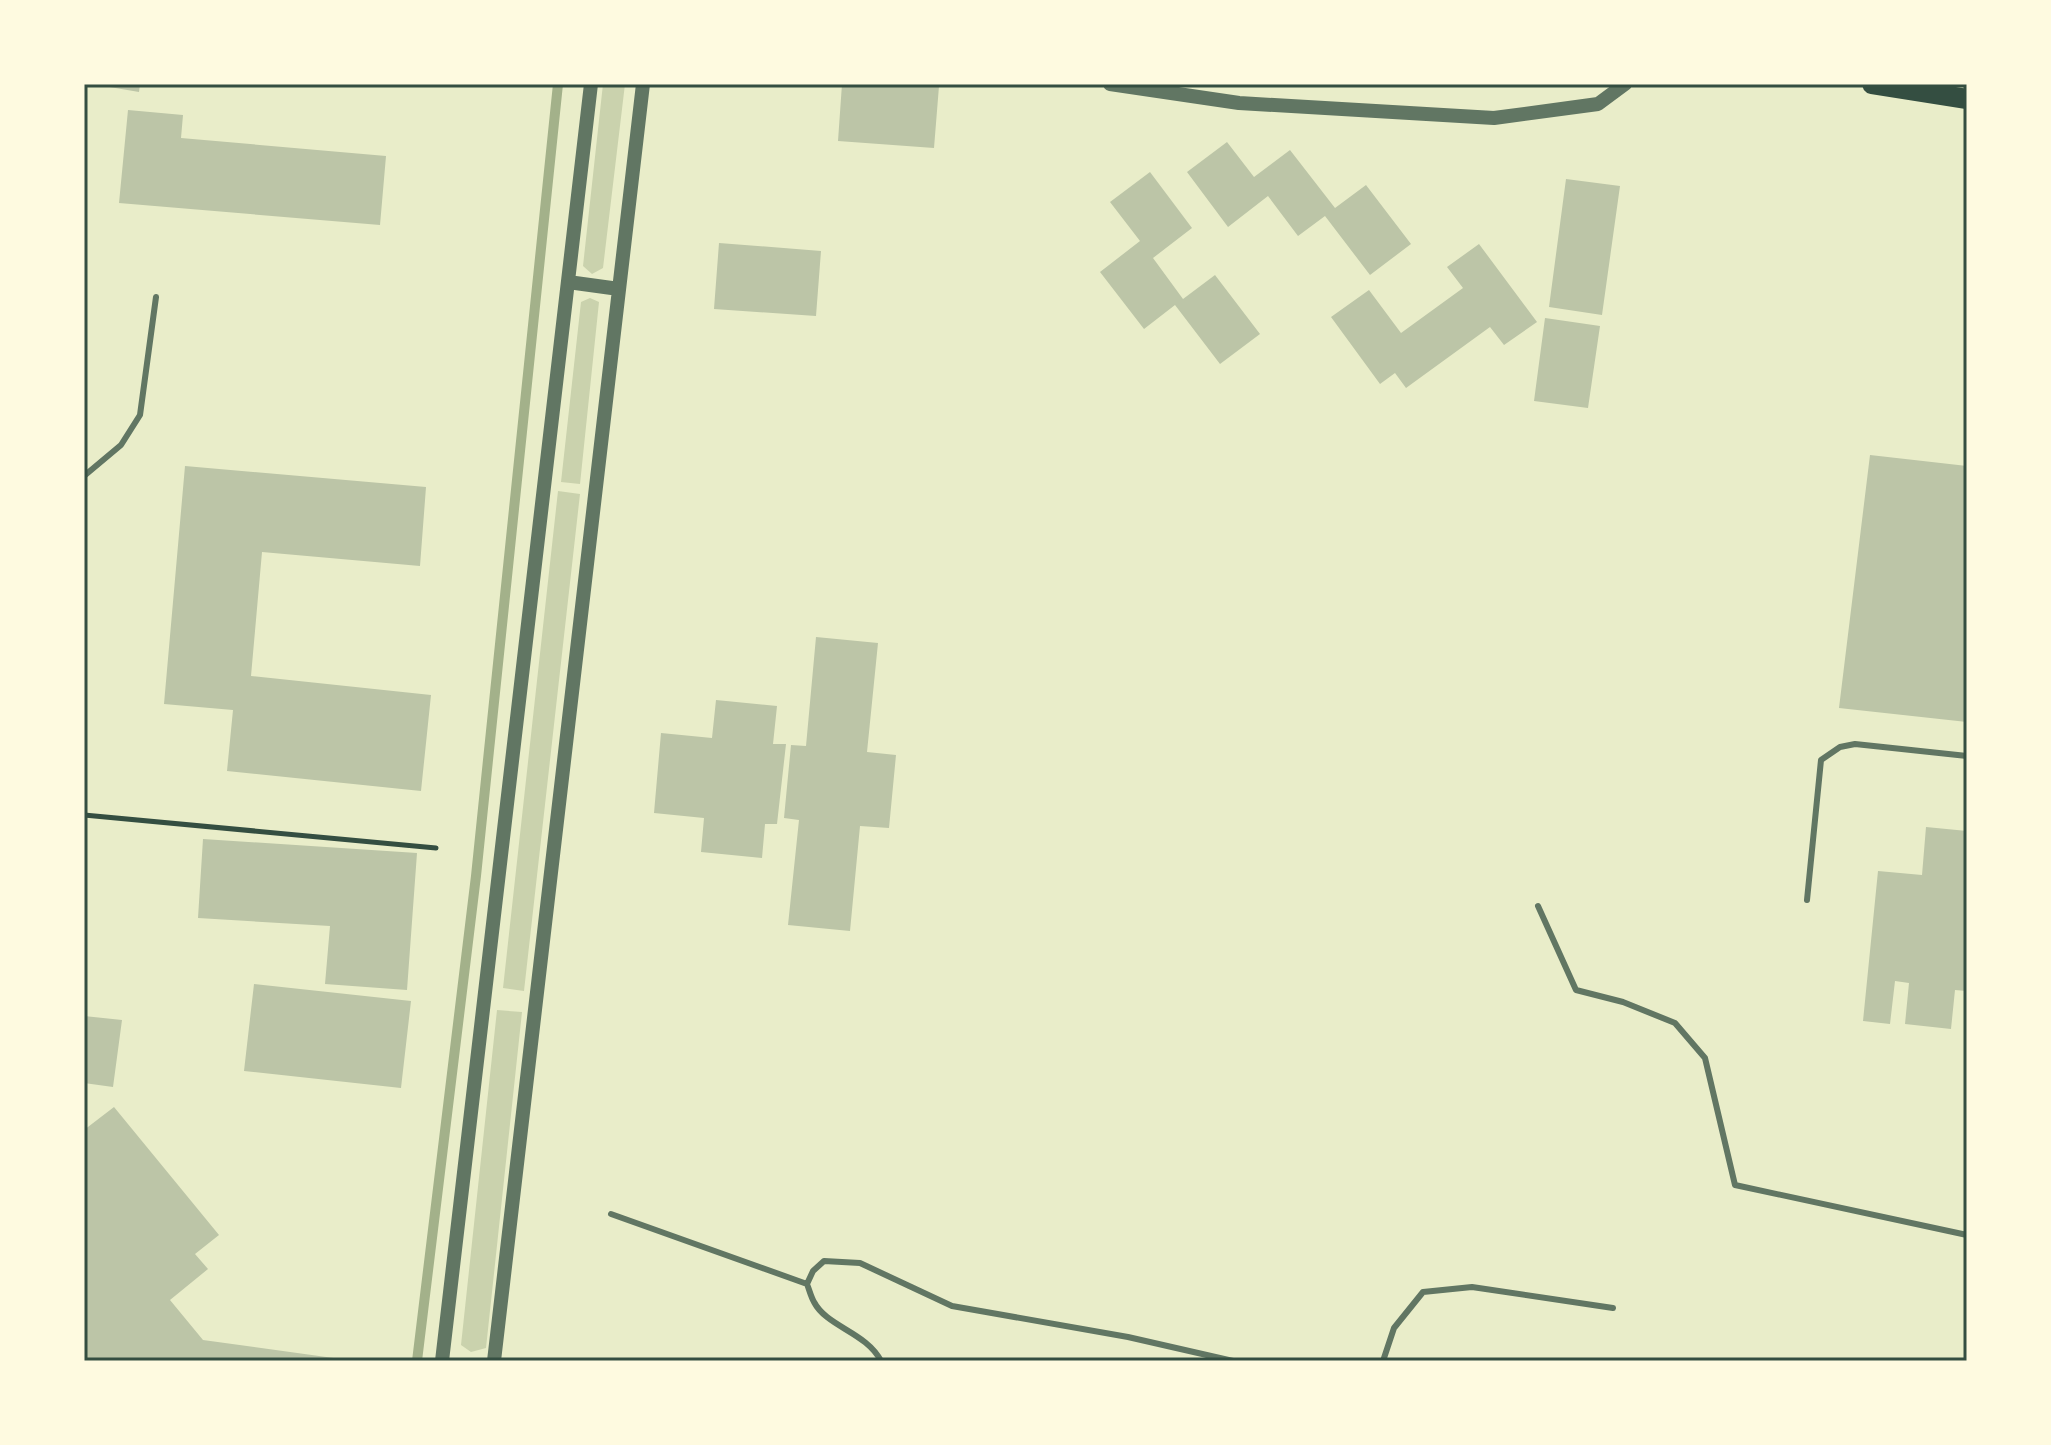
<svg xmlns="http://www.w3.org/2000/svg" width="2051" height="1445" viewBox="0 0 2051 1445" font-family="Figtree,sans-serif">
  <rect width="100%" height="100%" fill="#e9edc9"/>
  <path fill="#cad2ad" d="M 603,84 L 625,84 L 603,268 L 592,274 L 583,266 Z
    M 590,298 L 599,302 L 580,484 L 561,482 L 581,302 Z
    M 558,491 L 580,494 L 524,991 L 503,988 Z
    M 497,1010 L 522,1012 L 486,1348 L 471,1352 L 461,1345 Z"/>
  <g fill="none" stroke-linecap="round" stroke-linejoin="round">
    <path stroke="#a3b18a" stroke-width="10" d="M 417,1361 L 476,876 L 558,84"/>
  </g>
  <path fill="#bcc5a7" d="M 92,84 L 140,84 L 139,92 Z
    M 842,84 L 939,86 L 934,148 L 838,141 Z
    M 128,110 L 183,115 L 181,138 L 386,156 L 380,225 L 119,203 Z
    M 1227,142 L 1254,177 L 1290,150 L 1335,208 L 1366,185 L 1411,244 L 1370,275 L 1325,216 L 1298,236 L 1268,196 L 1228,227 L 1187,172 Z
    M 1150,172 L 1192,228 L 1153,258 L 1183,299 L 1215,275 L 1260,334 L 1220,364 L 1175,305 L 1144,329 L 1100,272 L 1140,241 L 1110,202 Z
    M 1566,179 L 1620,186 L 1602,315 L 1549,307 Z
    M 719,243 L 821,251 L 816,316 L 714,309 Z
    M 1479,244 L 1537,322 L 1504,345 L 1490,327 L 1406,388 L 1395,373 L 1380,384 L 1331,317 L 1369,290 L 1401,333 L 1463,288 L 1447,267 Z
    M 1545,318 L 1600,326 L 1588,408 L 1534,401 Z
    M 1870,455 L 1967,466 L 1967,722 L 1839,708 Z
    M 185,466 L 426,487 L 420,566 L 262,552 L 251,676 L 431,695 L 421,791 L 227,771 L 233,710 L 164,704 Z
    M 816,637 L 878,643 L 867,752 L 896,755 L 889,828 L 860,826 L 850,931 L 788,925 L 799,820 L 784,818 L 791,745 L 806,746 Z
    M 716,700 L 777,706 L 773,744 L 786,744 L 777,824 L 765,824 L 762,858 L 701,852 L 704,818 L 654,813 L 661,733 L 712,738 Z
    M 1926,827 L 1967,831 L 1967,991 L 1955,990 L 1951,1029 L 1905,1024 L 1909,983 L 1895,981 L 1890,1024 L 1863,1021 L 1878,871 L 1922,875 Z
    M 203,839 L 417,853 L 407,990 L 325,984 L 330,926 L 198,918 Z
    M 254,984 L 411,1001 L 401,1088 L 244,1071 Z
    M 84,1016 L 122,1020 L 113,1087 L 84,1083 Z
    M 114,1107 L 219,1235 L 195,1254 L 208,1269 L 170,1300 L 203,1340 L 355,1361 L 84,1361 L 84,1130 Z"/>
  <g fill="none" stroke-linecap="round" stroke-linejoin="round">
    <path stroke="#344e41" stroke-width="5" d="M 84,815 L 436,848"/>
    <path stroke="#617663" stroke-width="6" d="M 84,476 L 121,445 L 140,415 L 156,297
      M 1807,900 L 1821,760 L 1840,747 L 1855,744 L 1967,756
      M 1538,906 L 1576,990 L 1623,1002 L 1675,1023 L 1705,1058 L 1735,1185 L 1967,1235
      M 611,1214 L 807,1284
      M 881,1361 C 866,1332 827,1327 814,1302 C 811,1297 809,1289 807,1284 L 813,1271 L 824,1261 L 860,1263 L 952,1306 L 1128,1337 L 1233,1361
      M 1383,1361 L 1394,1328 L 1423,1292 L 1472,1287 L 1613,1308"/>
    <path stroke="#617663" stroke-width="14" d="M 1110,84 L 1239,103 L 1494,118 L 1598,104 L 1625,84
      M 568,282 L 619,289
      M 442,1361 L 591,84
      M 494,1361 L 643,84"/>
    <path stroke="#344e41" stroke-width="20" d="M 1872,84 L 1967,99"/>
  </g>
  <rect width="2051" height="1445" fill="none" stroke="#fefae0" stroke-width="172"/>
  <rect x="86" y="86" width="1879" height="1273" fill="none" stroke="#344e41" stroke-width="3"/>
</svg>
